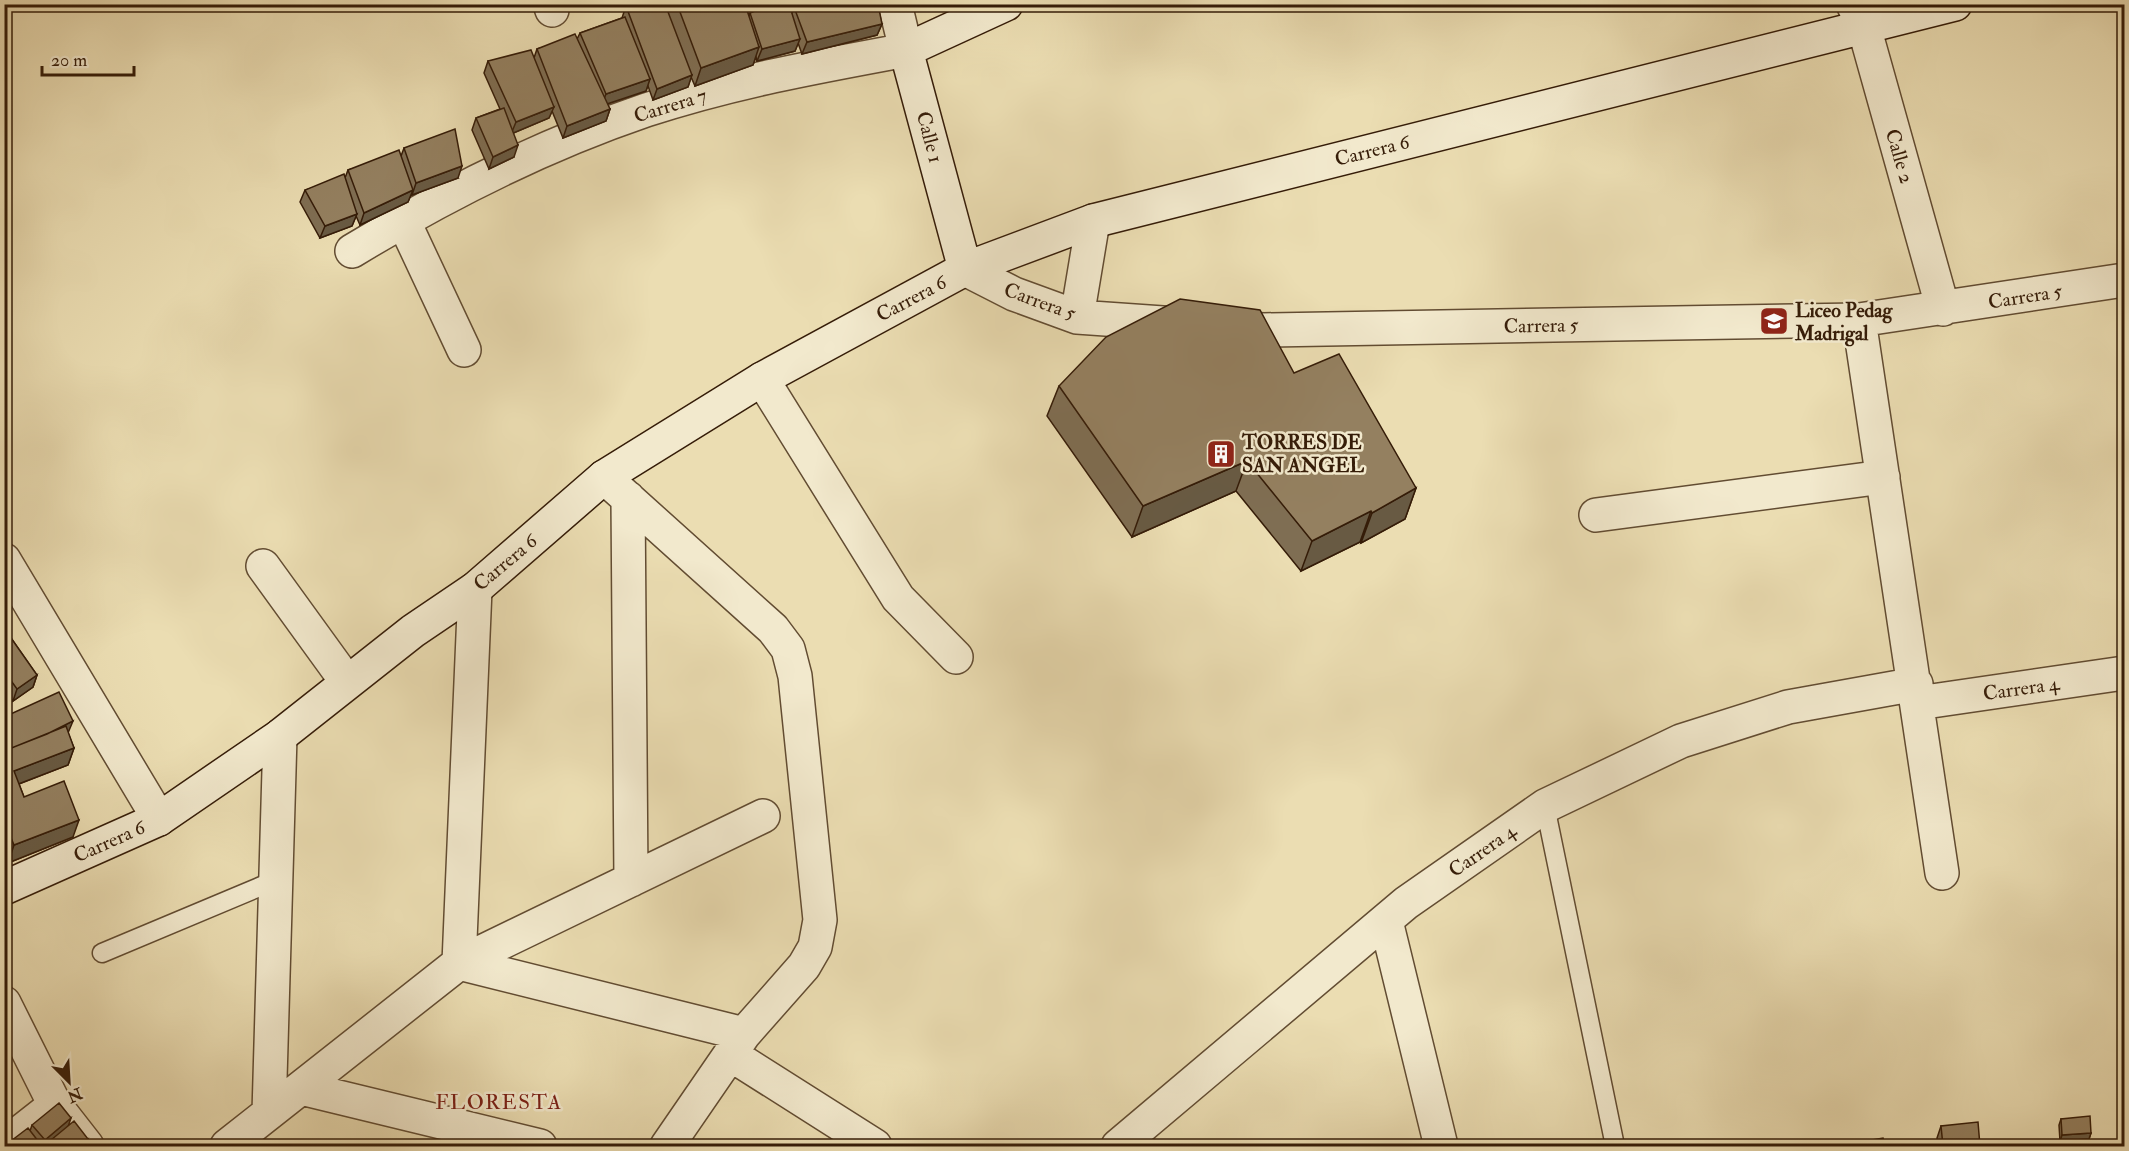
<svg xmlns="http://www.w3.org/2000/svg" width="2129" height="1151" viewBox="0 0 2129 1151" font-family="'IM FELL Double Pica',serif">
  <rect width="100%" height="100%" fill="#ebddb2"/>
  <filter id="stains"><feTurbulence type="fractalNoise" baseFrequency=".00333" numOctaves="4"/><feColorMatrix values="0 0 0 0 .2 0 0 0 0 .09 0 0 0 0 .02 0 0 0 .5 -.17"/></filter>
  <radialGradient id="worn" r=".72"><stop offset=".6" stop-color="#630" stop-opacity="0"/><stop offset="1" stop-color="#630" stop-opacity=".3"/></radialGradient>
  <g fill="none" stroke-linecap="round" stroke-linejoin="round">
    <g stroke="#624c32" stroke-width="21">
      <path id="lane" d="M 1545,806 L 1615,1146
        M 102,953 L 276,880"/>
    </g>
    <g stroke="#624c32" stroke-width="36">
      <path id="street" d="M 550,4 L 552,10
        M 1853,4 L 1864,27 L 1943,309
        M 403,220 L 464,350
        M 352,251 C 444,195 543,145 646,110 C 731,82 819,66 906,50 L 895,4
        M 965,269 L 1014,294 L 1077,317 L 1263,330 L 1859,320 L 2124,280
        M 1077,317 L 1093,221
        M 1859,320 L 1942,873
        M 762,379 L 898,598 L 956,657
        M 604,477 L 773,629 L 788,649 L 795,676 L 820,920 L 815,947 L 804,966 L 744,1034 L 667,1146
        M 628,498 L 631,880
        M 1596,515 L 1883,477
        M 4,560 L 159,819
        M 263,566 L 347,682
        M 1918,703 L 2124,673
        M 1386,921 L 1441,1146
        M 459,963 L 763,816
        M 459,963 L 744,1034
        M 4,1003 L 55,1105 L 87,1146
        M 730,1054 L 875,1146
        M 301,1088 L 540,1146
        M 269,1113 L 280,736
        M 4,1145 L 55,1105
        M 227,1146 L 459,963 L 475,589
        M 1118,1146 L 1406,903 L 1545,806 L 1681,741 L 1788,707 L 1916,684"/>
    </g>
    <g stroke="#351c08" stroke-width="36">
      <path id="secondary" d="M 965,269 L 906,50 L 1006,4
        M 4,888 L 159,819 L 280,736 L 413,631 L 475,589 L 604,477 L 762,379 L 965,269 L 1093,221 L 1955,4"/>
    </g>
    <use href="#lane" stroke="#f2e9cd" stroke-width="18"/>
    <use href="#street" stroke="#f2e9cd" stroke-width="33"/>
    <use href="#secondary" stroke="#f2e9cd" stroke-width="33"/>
  </g>
  <path fill="#7f6e53" stroke="#351c08" stroke-width="1.5" d="M 629,4 L 745,4 L 749,16 L 750,13 L 792,13 L 794,7 L 882,24 L 877,35 L 802,54 L 798,43 L 795,51 L 757,61 L 756,57 L 753,65 L 695,86 L 691,77 L 688,87 L 653,100 L 648,86 L 646,91 L 607,104 L 610,109 L 606,121 L 563,138 L 552,111 L 549,118 L 513,133 L 514,157 L 489,169 L 472,130 L 476,118 L 500,109 L 484,73 L 488,61 L 534,58 L 537,49 L 577,39 L 580,33 L 622,18 L 626,6 Z
    M 404,148 L 458,178 L 412,195 L 411,194 L 408,202 L 360,225 L 356,216 L 352,226 L 320,238 L 300,202 L 305,190 L 345,178 L 348,170 L 401,156 Z
    M 1294,373 L 1416,488 L 1405,519 L 1361,543 L 1360,542 L 1301,571 L 1236,491 L 1132,537 L 1047,416 L 1059,386 Z
    M 4,628 L 37,675 L 33,687 L 13,701 L 4,689 Z
    M 4,717 L 68,733 L 74,748 L 68,765 L 19,784 L 24,797 L 73,837 L 8,863 L 4,854 Z
    M 2061,1119 L 2091,1133 L 2089,1139 L 2060,1141 L 2059,1125 Z
    M 32,1125 L 69,1125 L 86,1146 L 49,1146 L 49,1145 L 48,1146 L 6,1146 L 7,1144 L 30,1131 Z
    M 1941,1126 L 1980,1146 L 1938,1146 L 1937,1138 Z"/>
  <path fill="#685a43" stroke="#351c08" stroke-width="1.5" d="M 882,24 L 877,35 L 802,54 L 807,42 Z
    M 800,39 L 795,51 L 757,61 L 762,49 Z
    M 759,47 L 753,65 L 695,86 L 701,68 Z
    M 692,75 L 688,87 L 653,100 L 657,89 Z
    M 650,79 L 646,91 L 601,106 L 606,94 Z
    M 554,107 L 549,118 L 511,134 L 516,122 Z
    M 610,109 L 606,121 L 563,138 L 567,126 Z
    M 518,145 L 514,157 L 489,169 L 493,157 Z
    M 462,166 L 458,178 L 412,195 L 416,183 Z
    M 413,190 L 408,202 L 360,225 L 364,213 Z
    M 357,214 L 352,226 L 320,238 L 325,226 Z
    M 1247,461 L 1236,491 L 1132,537 L 1143,506 Z
    M 1416,488 L 1405,519 L 1361,543 L 1372,513 Z
    M 1371,511 L 1360,542 L 1301,571 L 1312,541 Z
    M 37,675 L 33,687 L 13,701 L 17,689 Z
    M 73,721 L 68,733 L 4,754 Z
    M 74,748 L 68,765 L 8,788 L 14,771 Z
    M 79,820 L 73,837 L 8,863 L 14,845 Z
    M 71,1118 L 67,1130 L 51,1140 L 49,1145 L 48,1146 L 43,1146 L 45,1140 Z
    M 2091,1133 L 2089,1139 L 2060,1141 L 2062,1135 Z
    M 88,1139 L 86,1146 L 78,1146 Z"/>
  <path fill="#948060" stroke="#351c08" stroke-width="1.5" d="M 629,4 L 665,4 L 692,75 L 657,89 L 626,6 Z
    M 677,4 L 745,4 L 759,47 L 701,68 Z
    M 773,4 L 789,4 L 800,39 L 762,49 L 750,13 Z
    M 801,4 L 878,4 L 882,24 L 807,42 L 794,7 Z
    M 625,17 L 650,79 L 606,94 L 580,33 Z
    M 575,34 L 610,109 L 567,126 L 537,49 Z
    M 531,50 L 554,107 L 516,122 L 488,61 Z
    M 504,108 L 518,145 L 493,157 L 476,118 Z
    M 455,129 L 462,166 L 416,183 L 404,148 Z
    M 399,150 L 413,190 L 364,213 L 348,170 Z
    M 344,174 L 357,214 L 325,226 L 305,190 Z
    M 1180,299 L 1260,310 L 1294,373 L 1339,354 L 1416,488 L 1372,513 L 1371,511 L 1312,541 L 1247,461 L 1143,506 L 1059,386 L 1106,337 Z
    M 4,628 L 37,675 L 17,689 L 4,671 Z
    M 59,692 L 73,721 L 47,734 L 4,751 L 4,717 Z
    M 66,726 L 74,748 L 14,771 L 24,797 L 64,781 L 79,820 L 14,845 L 4,821 L 4,751 Z
    M 59,1103 L 71,1118 L 45,1140 L 32,1125 Z
    M 2090,1116 L 2091,1133 L 2062,1135 L 2061,1119 Z
    M 74,1121 L 88,1139 L 78,1146 L 56,1146 L 51,1140 Z
    M 1978,1122 L 1980,1146 L 1943,1146 L 1941,1126 Z
    M 28,1128 L 42,1146 L 9,1146 L 7,1144 Z
    M 1883,1138 L 1885,1146 L 1836,1146 Z"/>
  <defs>
    <g id="school-square" transform="scale(1.5)"><rect x="-9" y="-9" width="18" height="18" rx="4" fill="#8f2418" stroke="#f2e9cd"/><path d="M0-5L7-2L0 1L-7-2ZM-4 1L0 2.5L4 1V4Q0 6-4 4Z" fill="#fff"/></g>
    <g id="building-square" transform="scale(1.5)"><rect x="-9" y="-9" width="18" height="18" rx="4" fill="#8f2418" stroke="#f2e9cd"/><path d="M-4-6H4V6H1V3H-1V6H-4ZM-2.5-4.3h1.7v1.8h-1.7ZM.8-4.3h1.7v1.8H.8ZM-2.5-1h1.7V.8h-1.7ZM.8-1h1.7V.8H.8Z" fill="#fff"/></g>
  </defs>
  <g fill-rule="evenodd">
    <use href="#school-square" x="1774" y="321"/>
    <use href="#building-square" x="1221" y="454"/>
  </g>
  <g text-anchor="middle" stroke-width="5" stroke-linejoin="round" paint-order="stroke">
    <g font-size="20" fill="#351c08" stroke="#f2e9cd">
      <text transform="translate(670 105) rotate(-17)" y="7">Carrera 7</text>
      <text transform="translate(930 137) rotate(75)" y="7">Calle 1</text>
      <text transform="translate(1372 150) rotate(-14)" y="7">Carrera 6</text>
      <text transform="translate(1900 156) rotate(74)" y="7">Calle 2</text>
      <text transform="translate(2025 296) rotate(-9)" y="7">Carrera 5</text>
      <text transform="translate(911 298) rotate(-28)" y="7">Carrera 6</text>
      <text transform="translate(1040 301) rotate(20)" y="7">Carrera 5</text>
      <text transform="translate(1541 325) rotate(-1)" y="7">Carrera 5</text>
      <text transform="translate(505 562) rotate(-40)" y="7">Carrera 6</text>
      <text transform="translate(2021 688) rotate(-8)" y="7">Carrera 4</text>
      <text transform="translate(109 841) rotate(-24)" y="7">Carrera 6</text>
      <text transform="translate(1482 850) rotate(-35)" y="7">Carrera 4</text>
    </g>
    <g font-size="20" font-weight="bold" fill="#351c08" stroke="#f2e9cd" text-anchor="start">
      <text x="1795" y="317">Liceo Pedag<tspan x="1795" dy="23">Madrigal</tspan></text>
      <text x="1242" y="449">TORRES DE<tspan x="1242" dy="23">SAN ANGEL</tspan></text>
    </g>
    <g font-size="21" letter-spacing="1.5" fill="#7a1f14" stroke="#f2e9cd">
      <text x="499" y="1109">FLORESTA</text>
    </g>
  </g>
  <rect width="2129" height="1151" fill="none" stroke="#ebddb2" stroke-width="24"/>
  <rect x="6" y="6" width="2117" height="1139" fill="none" stroke="#351c08" stroke-width="3"/>
  <rect x="12" y="12" width="2105" height="1127" fill="none" stroke="#351c08" stroke-width="1.5"/>
  <g transform="translate(69 1082) rotate(156)" stroke="#f2e9cd" stroke-width="4.5" paint-order="stroke">
  <path d="M0-4.5L10 22L0 15L-10 22Z" fill="#351c08"/>
  <text y="-9" font-size="16" font-weight="bold" text-anchor="middle" fill="#351c08">N</text>
  </g>
  <path d="M42 66v9h92v-9" fill="none" stroke="#351c08" stroke-width="3"/>
  <text x="51" y="66" font-size="18" fill="#351c08" stroke="#f2e9cd" stroke-width="4.5" paint-order="stroke">20 m</text>
  <rect width="100%" height="100%" filter="url(#stains)"/>
  <rect width="100%" height="100%" fill="url(#worn)"/>
</svg>
